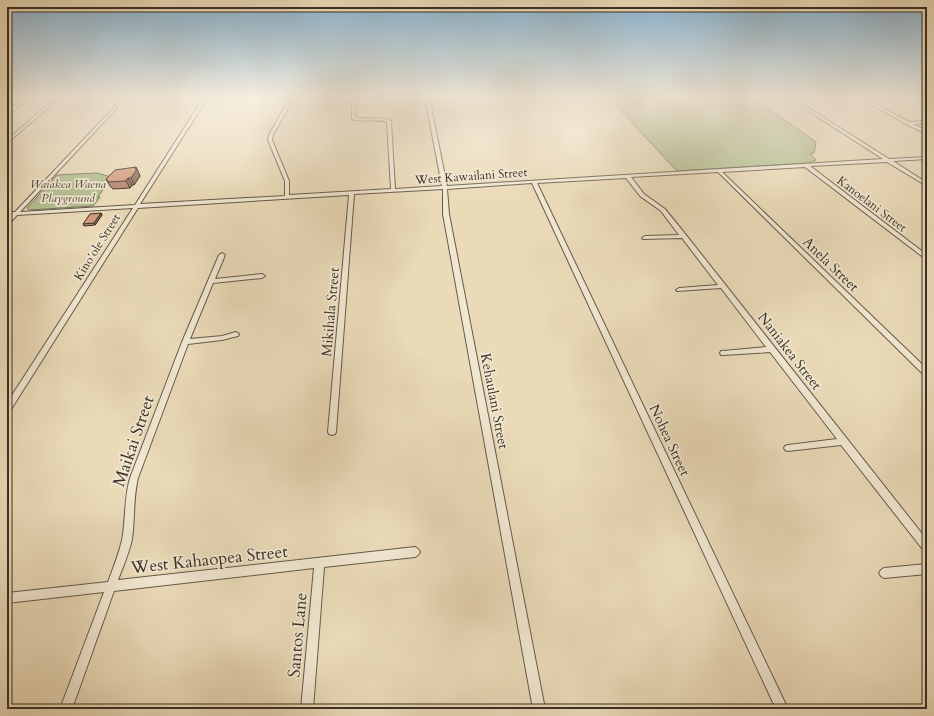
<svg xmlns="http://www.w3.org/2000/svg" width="934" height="716" viewBox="0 0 934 716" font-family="Cardo,serif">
  <rect width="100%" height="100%" fill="#eadab8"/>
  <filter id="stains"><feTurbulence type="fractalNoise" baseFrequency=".005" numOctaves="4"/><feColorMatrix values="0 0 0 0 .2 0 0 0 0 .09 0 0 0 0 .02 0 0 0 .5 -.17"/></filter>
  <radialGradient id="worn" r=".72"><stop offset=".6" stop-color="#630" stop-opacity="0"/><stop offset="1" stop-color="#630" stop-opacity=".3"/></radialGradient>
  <path fill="#b3c092" stroke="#76785c" d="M 608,97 L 752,97 L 816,142 L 814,153 L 810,154 L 816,160 L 808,163 L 677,171 Z
    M 97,173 L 111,177 L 98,197 L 100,197 L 93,206 L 29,210 L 27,208 L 57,175 Z"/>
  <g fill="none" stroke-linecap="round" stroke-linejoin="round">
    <g stroke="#645a4a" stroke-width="2">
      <path id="minor" d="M 57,97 L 61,97 L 7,143 L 7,140 Z
        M 124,97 L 127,97 L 20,212 L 135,205 L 204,97 L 208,97 L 140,204 L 285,196 L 285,181 L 268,140 L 269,135 L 286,105 L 284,97 L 288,97 L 290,105 L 273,135 L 272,140 L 289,181 L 289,195 L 391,189 L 387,122 C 375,118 363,123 352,119 L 352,97 L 356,97 L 355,117 C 367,121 380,115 391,121 L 395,189 L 442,186 L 425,97 L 429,97 L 447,186 L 883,159 L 787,97 L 791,97 L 889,159 L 927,157 L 927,159 L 893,161 L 927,183 L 927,186 L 887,162 L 810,166 L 927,255 L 927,260 L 805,167 L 722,172 L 927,369 L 927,376 L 924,375 L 718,172 L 631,177 L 644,194 L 665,209 L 686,235 L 927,540 L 927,553 L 924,551 L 841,445 L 788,451 L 785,450 L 784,448 L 785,446 L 788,445 L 837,439 L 770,352 L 723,355 L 721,355 L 720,353 L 721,351 L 723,351 L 766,347 L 721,288 L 677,291 L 676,290 L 679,288 L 718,285 L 682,238 L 643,239 L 642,238 L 645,236 L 679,235 L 661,211 L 640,196 L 626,178 L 537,183 L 788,709 L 776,709 L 532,183 L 447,189 L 449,214 L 545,709 L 533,709 L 443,214 L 443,189 L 354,194 L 336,432 L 335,434 L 332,435 L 329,434 L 328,432 L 349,195 L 138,208 L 10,411 L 7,412 L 7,403 L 133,208 L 17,215 L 9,224 L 7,225 L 7,220 L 11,215 L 7,216 L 7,212 L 15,212 Z
        M 859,97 L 863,97 L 909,122 L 927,121 L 927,123 L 913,124 L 927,131 L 927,134 L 906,124 Z
        M 222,253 L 225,255 L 215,279 L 262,274 L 265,276 L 262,278 L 213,283 L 190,339 L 222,336 L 236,332 L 239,334 L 238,336 L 222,340 L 188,344 L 138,478 C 133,498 135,519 132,539 C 129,553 123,567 118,580 L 415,547 L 418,549 L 420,552 L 418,555 L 415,557 L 324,567 L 313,709 L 301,709 L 314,568 L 114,591 L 72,709 L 60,709 L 104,592 L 7,603 L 7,593 L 108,582 C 113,568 119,554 122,540 C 126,519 124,499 130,478 L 182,342 L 219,255 Z
        M 927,564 L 927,574 L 884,578 L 881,576 L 879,573 L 881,570 L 884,568 Z"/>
    </g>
    <g stroke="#383025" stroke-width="2">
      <path id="highway" d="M 25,97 L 31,97 L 7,116 L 7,111 Z"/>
    </g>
    <use href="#minor" fill="#f1e7d1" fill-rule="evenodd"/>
    <use href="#highway" fill="#eadab8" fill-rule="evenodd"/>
  </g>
  <path fill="#b5846c" stroke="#383025" d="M 136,167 L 140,176 L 134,185 L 132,185 L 130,188 L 113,189 L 110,186 L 106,179 Z
    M 101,213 L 102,215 L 95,225 L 84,226 L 83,224 Z"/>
  <path fill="#946c58" stroke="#383025" d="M 136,167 L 140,176 L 134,185 L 131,178 Z
    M 128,178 L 132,185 L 130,188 L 126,181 Z
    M 101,213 L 102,215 L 95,225 L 94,223 Z"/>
  <path fill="#d39a7d" stroke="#383025" d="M 136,167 L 135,169 L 137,169 L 131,178 L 128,178 L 126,181 L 109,182 L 106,179 L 115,170 Z
    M 101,213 L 94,223 L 83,224 L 90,214 Z"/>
  <linearGradient id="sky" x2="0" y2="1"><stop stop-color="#89b6d4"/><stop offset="0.49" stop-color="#f6eedf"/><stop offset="1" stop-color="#f6eedf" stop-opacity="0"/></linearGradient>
  <rect width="934" height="198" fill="url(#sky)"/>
  <g text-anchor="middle" stroke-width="3.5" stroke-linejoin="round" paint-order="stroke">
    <g font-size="12" fill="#383025" stroke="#f1e7d1">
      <text transform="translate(471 176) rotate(-4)" y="4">West Kawailani Street</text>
      <text transform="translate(872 204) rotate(37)" y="4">Kanoelani Street</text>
      <text transform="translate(97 247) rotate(-58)" y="4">Kinoʻole Street</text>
    </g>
    <g font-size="12" font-style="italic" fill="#514d3b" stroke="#f1e7d1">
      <text x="68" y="188">Waiakea Waena<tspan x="68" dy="14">Playground</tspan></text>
    </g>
    <g font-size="14" fill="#383025" stroke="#f1e7d1">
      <text transform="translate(831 264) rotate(44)" y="5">Anela Street</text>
      <text transform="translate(330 312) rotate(-85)" y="5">Mikihala Street</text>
      <text transform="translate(790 351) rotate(52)" y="5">Naniakea Street</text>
      <text transform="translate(495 401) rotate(79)" y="5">Kehaulani Street</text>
      <text transform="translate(670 440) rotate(65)" y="5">Nohea Street</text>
    </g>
    <g font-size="17" fill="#383025" stroke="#f1e7d1">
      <text transform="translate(133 441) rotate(-71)" y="6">Maikai Street</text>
      <text transform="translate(209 559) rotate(-6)" y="6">West Kahaopea Street</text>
      <text transform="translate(297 635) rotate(-85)" y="6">Santos Lane</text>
    </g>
  </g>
  <rect width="934" height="716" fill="none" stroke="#eadab8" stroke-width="24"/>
  <rect x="8" y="8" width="918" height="700" fill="none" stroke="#383025" stroke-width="2"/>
  <rect x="12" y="12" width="910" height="692" fill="none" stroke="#383025"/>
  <rect width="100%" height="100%" filter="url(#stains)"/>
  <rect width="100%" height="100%" fill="url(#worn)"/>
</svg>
